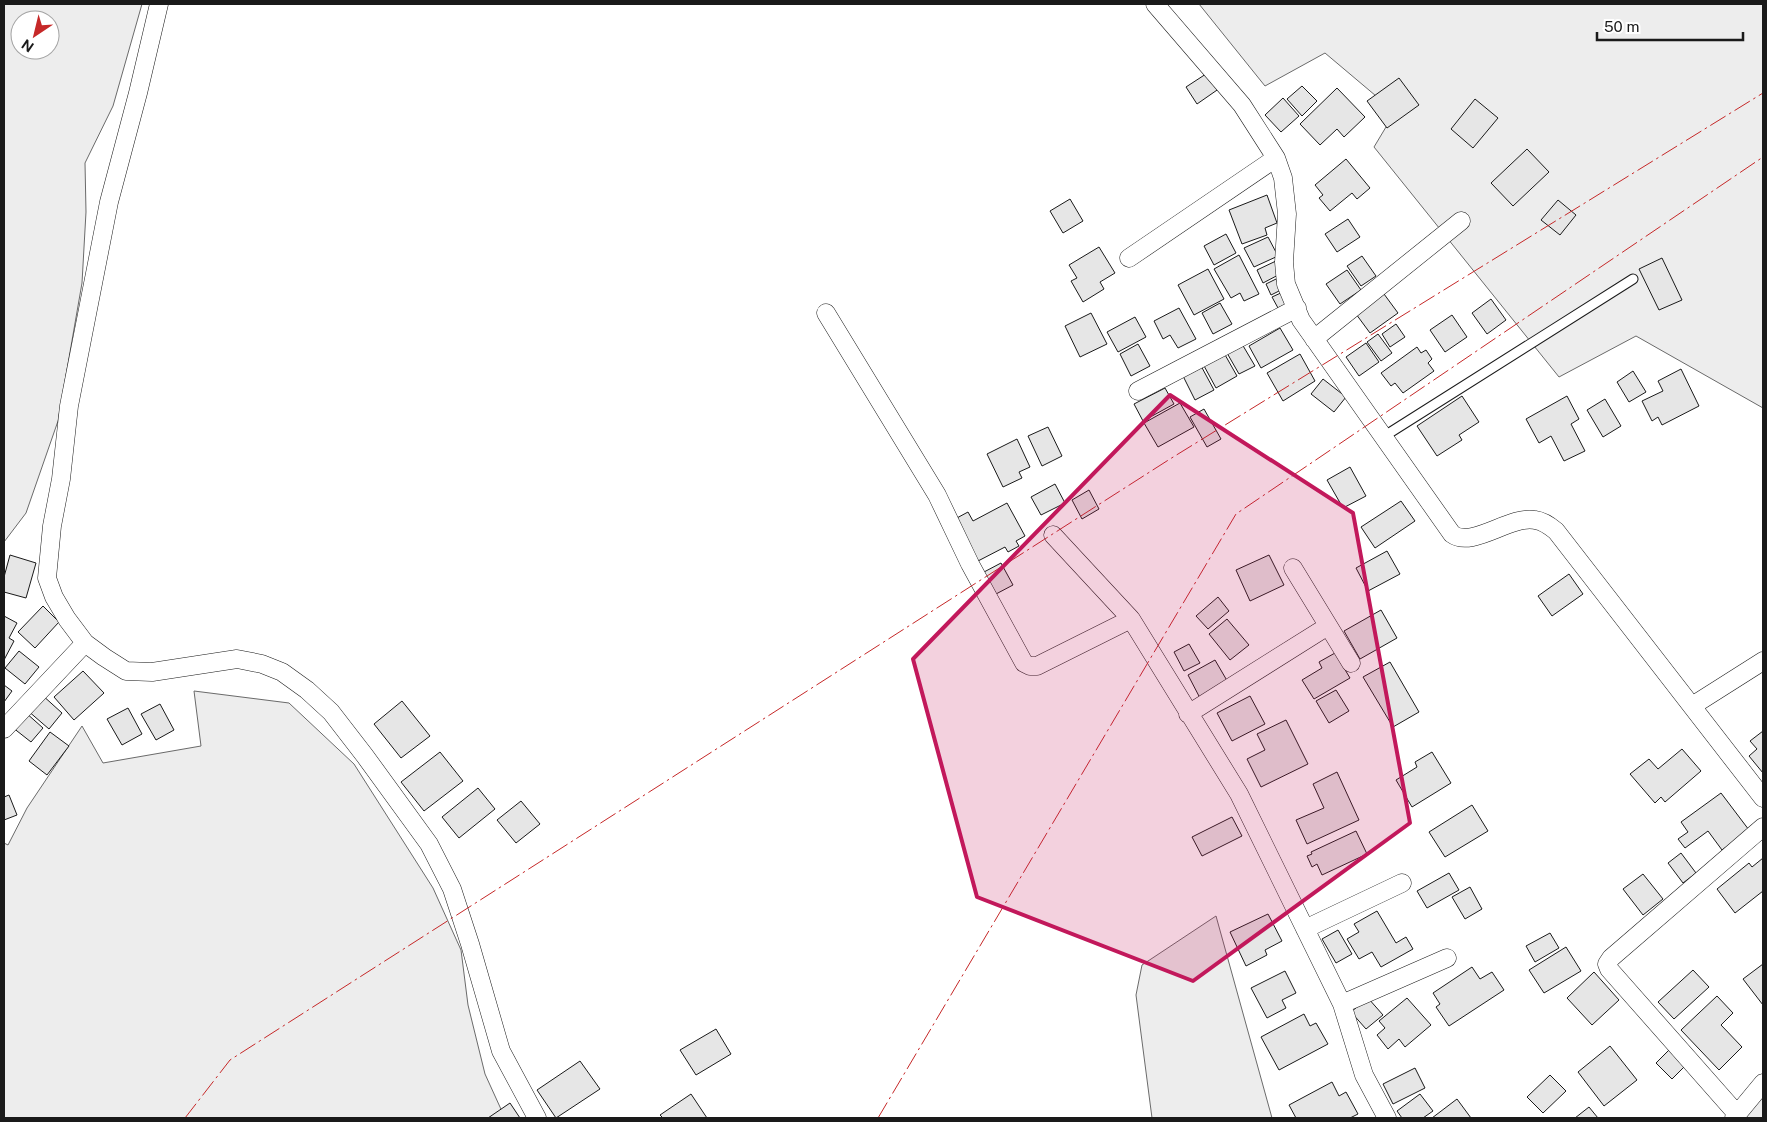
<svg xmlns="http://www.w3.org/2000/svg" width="1767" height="1122" viewBox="0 0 1767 1122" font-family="'Public Sans',sans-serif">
  <rect width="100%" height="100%" fill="#fff"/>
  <path fill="#ededed" stroke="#6a6a6a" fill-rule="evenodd" d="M 4,4 L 142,4 L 113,106 L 85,163 L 86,212 L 82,283 L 58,421 L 26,513 L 4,542 ZM 20,20 L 50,20 L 50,50 L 20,50 Z
    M 1199,4 L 1763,4 L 1763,408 L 1636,336 L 1559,377 L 1374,147 L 1395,112 L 1325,53 L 1265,86 Z
    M 194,691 L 289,703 L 354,764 L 433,888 L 461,950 L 468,1005 L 485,1074 L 505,1118 L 4,1118 L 4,843 L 8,845 L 27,808 L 82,726 L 103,763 L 201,746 Z
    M 1216,916 L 1272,1118 L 1152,1118 L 1136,995 L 1142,965 Z
    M 1763,1096 L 1763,1118 L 1744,1118 Z"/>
  <path fill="#e6e6e6" stroke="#1a1a1a" d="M 1209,72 L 1220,88 L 1197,104 L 1186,87 Z
    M 1399,78 L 1419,105 L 1387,128 L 1367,101 Z
    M 1302,86 L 1317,101 L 1302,116 L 1287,99 Z
    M 1337,88 L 1365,117 L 1344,137 L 1337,129 L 1320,145 L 1300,124 Z
    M 1283,98 L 1299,116 L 1281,132 L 1265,115 Z
    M 1475,99 L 1498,118 L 1473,148 L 1451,129 Z
    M 1527,149 L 1549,172 L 1513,206 L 1491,183 Z
    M 1346,159 L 1370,188 L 1357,199 L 1352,193 L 1330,211 L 1319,198 L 1323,195 L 1315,185 Z
    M 1267,195 L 1277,223 L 1265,228 L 1267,235 L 1242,244 L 1229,210 Z
    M 1070,199 L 1083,221 L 1063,233 L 1050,211 Z
    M 1558,200 L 1576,215 L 1560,235 L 1541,220 Z
    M 1348,219 L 1360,237 L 1337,252 L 1325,234 Z
    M 1226,234 L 1236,253 L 1214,265 L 1204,246 Z
    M 1268,237 L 1278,256 L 1254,267 L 1244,248 Z
    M 1099,247 L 1115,273 L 1100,282 L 1104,289 L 1083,302 L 1071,281 L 1077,278 L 1069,265 Z
    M 1239,255 L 1259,294 L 1244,301 L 1240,293 L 1231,298 L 1214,269 Z
    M 1362,256 L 1376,276 L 1361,286 L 1347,266 Z
    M 1662,258 L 1682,300 L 1659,310 L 1639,269 Z
    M 1276,261 L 1282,273 L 1263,283 L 1257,270 Z
    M 1208,269 L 1224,299 L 1194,315 L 1178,285 Z
    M 1347,270 L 1361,290 L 1340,304 L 1326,284 Z
    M 1276,279 L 1281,290 L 1271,295 L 1266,284 Z
    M 1283,292 L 1289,303 L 1278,308 L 1272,297 Z
    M 1384,294 L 1398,313 L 1370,333 L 1356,314 Z
    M 1491,299 L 1506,320 L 1487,334 L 1472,313 Z
    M 1220,303 L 1232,324 L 1213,334 L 1202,313 Z
    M 1179,308 L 1196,339 L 1178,348 L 1170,335 L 1163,339 L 1154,321 Z
    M 1091,313 L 1107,344 L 1080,357 L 1065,326 Z
    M 1452,315 L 1467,337 L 1445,352 L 1430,330 Z
    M 1135,317 L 1146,337 L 1118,352 L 1107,332 Z
    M 1396,324 L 1405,337 L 1390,347 L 1382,334 Z
    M 1280,328 L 1293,350 L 1261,368 L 1249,346 Z
    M 1378,334 L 1392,353 L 1381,361 L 1367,342 Z
    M 1366,343 L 1379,362 L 1359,376 L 1346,357 Z
    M 1138,344 L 1150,366 L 1131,376 L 1120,354 Z
    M 1242,344 L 1255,366 L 1239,374 L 1227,353 Z
    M 1417,347 L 1421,353 L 1426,350 L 1432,359 L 1428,363 L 1434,371 L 1403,393 L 1395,383 L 1391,386 L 1381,373 Z
    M 1224,353 L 1237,376 L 1216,388 L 1203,364 Z
    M 1300,354 L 1315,381 L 1283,401 L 1267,373 Z
    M 1200,364 L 1214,390 L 1195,400 L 1182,374 Z
    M 1681,369 L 1699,406 L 1662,425 L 1658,417 L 1652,421 L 1642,401 L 1663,391 L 1658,381 Z
    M 1633,371 L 1646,392 L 1629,402 L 1617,382 Z
    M 1323,379 L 1346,397 L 1334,412 L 1311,394 Z
    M 1165,388 L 1174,404 L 1143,421 L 1134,404 Z
    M 1462,396 L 1479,422 L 1459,435 L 1462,440 L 1437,456 L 1417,426 Z
    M 1567,396 L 1579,419 L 1571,424 L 1585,451 L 1564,461 L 1551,436 L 1539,443 L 1526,419 Z
    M 1605,399 L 1621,426 L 1603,437 L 1587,410 Z
    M 1180,403 L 1194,427 L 1158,447 L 1144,423 Z
    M 1204,409 L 1221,439 L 1207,447 L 1190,417 Z
    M 1048,427 L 1062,456 L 1042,466 L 1028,436 Z
    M 1017,439 L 1030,467 L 1019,472 L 1022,478 L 1003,487 L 987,454 Z
    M 1350,467 L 1366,496 L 1343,508 L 1327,480 Z
    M 1055,484 L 1065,503 L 1041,515 L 1031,497 Z
    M 1089,490 L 1099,509 L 1082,519 L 1072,500 Z
    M 1401,501 L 1415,521 L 1375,548 L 1361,527 Z
    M 1007,503 L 1025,536 L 1016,541 L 1019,546 L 1008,552 L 1005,547 L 978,561 L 955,519 L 968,512 L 973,521 Z
    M 1387,551 L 1400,574 L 1368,591 L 1356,568 Z
    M 10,555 L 36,563 L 26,598 L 4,592 L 4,577 Z
    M 1269,555 L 1284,585 L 1250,601 L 1236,570 Z
    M 1001,563 L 1013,585 L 996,594 L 984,572 Z
    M 1569,574 L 1583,594 L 1552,616 L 1538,596 Z
    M 1218,597 L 1229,611 L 1208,629 L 1196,616 Z
    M 43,606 L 59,622 L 35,648 L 18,632 Z
    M 1381,610 L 1397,638 L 1360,659 L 1344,631 Z
    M 4,616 L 17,623 L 9,638 L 14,641 L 4,660 Z
    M 1227,619 L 1249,645 L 1230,660 L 1209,634 Z
    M 1189,644 L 1200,663 L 1184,671 L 1174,652 Z
    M 19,651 L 39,667 L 25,684 L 5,668 Z
    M 1335,653 L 1350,678 L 1314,699 L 1302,680 L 1322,668 L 1319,662 Z
    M 1215,660 L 1229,684 L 1201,700 L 1188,675 Z
    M 1390,662 L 1419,712 L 1393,727 L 1363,677 Z
    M 83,671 L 104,693 L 74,720 L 54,697 Z
    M 4,685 L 12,691 L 4,702 Z
    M 1336,690 L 1349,711 L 1329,723 L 1316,701 Z
    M 41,694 L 62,713 L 49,729 L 27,710 Z
    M 1250,696 L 1265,724 L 1232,741 L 1217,713 Z
    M 402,701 L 430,736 L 401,758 L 374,724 Z
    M 160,704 L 174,730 L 156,740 L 141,714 Z
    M 128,708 L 142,734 L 122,745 L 107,719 Z
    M 25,712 L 43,728 L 31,742 L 12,727 Z
    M 1286,720 L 1308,764 L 1261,787 L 1247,759 L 1265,750 L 1257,734 Z
    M 1763,731 L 1763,773 L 1749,756 L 1757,749 L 1750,741 Z
    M 50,732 L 69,746 L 47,775 L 29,761 Z
    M 1682,749 L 1701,771 L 1665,802 L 1661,797 L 1655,803 L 1630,774 L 1649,759 L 1658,769 Z
    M 440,752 L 463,781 L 424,811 L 401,782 Z
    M 1432,752 L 1451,783 L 1412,807 L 1396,780 L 1417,767 L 1415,762 Z
    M 1337,772 L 1359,820 L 1307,844 L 1296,820 L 1324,808 L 1313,784 Z
    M 478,788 L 495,809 L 459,838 L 442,817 Z
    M 1721,793 L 1749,830 L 1722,850 L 1708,831 L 1685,848 L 1678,839 L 1688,832 L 1681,822 Z
    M 9,795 L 17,815 L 4,820 L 4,797 Z
    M 521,801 L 540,824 L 516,843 L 497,820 Z
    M 1472,805 L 1488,831 L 1445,857 L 1429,832 Z
    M 1232,817 L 1242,836 L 1202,856 L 1192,837 Z
    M 1356,831 L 1367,854 L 1322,875 L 1317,864 L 1312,867 L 1307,856 L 1312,854 L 1311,852 Z
    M 1681,853 L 1696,873 L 1683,883 L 1668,863 Z
    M 1763,858 L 1763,891 L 1735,913 L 1717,889 L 1749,863 L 1752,867 Z
    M 1449,873 L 1459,890 L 1427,908 L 1417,891 Z
    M 1643,874 L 1663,899 L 1643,915 L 1623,889 Z
    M 1470,887 L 1482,909 L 1465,919 L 1452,897 Z
    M 1377,911 L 1396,943 L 1406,937 L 1413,949 L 1381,967 L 1372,952 L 1359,959 L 1347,939 L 1359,932 L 1354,924 Z
    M 1268,914 L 1282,941 L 1265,950 L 1267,955 L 1246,966 L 1230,932 Z
    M 1338,930 L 1352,954 L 1336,963 L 1322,939 Z
    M 1550,933 L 1559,948 L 1535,962 L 1526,946 Z
    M 1566,947 L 1581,971 L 1544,993 L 1529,970 Z
    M 1763,964 L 1763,1005 L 1743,979 Z
    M 1472,967 L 1480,979 L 1492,972 L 1504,990 L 1449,1026 L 1436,1007 L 1440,1004 L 1433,993 Z
    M 1693,970 L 1709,987 L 1674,1019 L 1658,1002 Z
    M 1285,971 L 1296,993 L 1282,1000 L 1286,1008 L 1267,1018 L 1251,988 Z
    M 1594,972 L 1619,1000 L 1592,1025 L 1567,998 Z
    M 1717,996 L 1733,1013 L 1721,1025 L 1742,1047 L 1719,1070 L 1681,1030 Z
    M 1368,998 L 1383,1015 L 1366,1029 L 1351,1012 Z
    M 1407,998 L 1431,1025 L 1405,1047 L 1399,1039 L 1388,1049 L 1377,1035 L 1385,1028 L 1379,1021 Z
    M 1304,1014 L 1310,1026 L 1316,1023 L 1328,1044 L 1279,1070 L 1261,1037 Z
    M 716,1029 L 731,1054 L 696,1075 L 680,1050 Z
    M 1610,1046 L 1637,1080 L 1604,1106 L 1578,1072 Z
    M 1669,1050 L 1685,1066 L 1672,1079 L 1656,1063 Z
    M 580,1061 L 600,1089 L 556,1118 L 537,1090 Z
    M 1415,1068 L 1425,1088 L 1393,1104 L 1383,1084 Z
    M 1550,1075 L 1566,1091 L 1543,1113 L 1527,1097 Z
    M 1332,1082 L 1339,1096 L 1346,1092 L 1358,1114 L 1350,1118 L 1296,1118 L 1289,1105 Z
    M 691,1094 L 707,1118 L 663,1118 L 660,1115 Z
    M 1420,1094 L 1433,1111 L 1423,1118 L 1402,1118 L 1397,1111 Z
    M 1457,1099 L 1471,1118 L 1432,1118 Z
    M 510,1103 L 520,1118 L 488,1118 Z
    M 1589,1107 L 1598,1118 L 1575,1118 Z"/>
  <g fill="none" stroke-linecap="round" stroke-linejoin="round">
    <g stroke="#1a1a1a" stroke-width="11">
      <path id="lane" d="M 1383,437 L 1633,279"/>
    </g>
    <g stroke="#1a1a1a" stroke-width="19">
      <path id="street" d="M 159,4 L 138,93 L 109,202 L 69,406 L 61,479 L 52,526 L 47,578 L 54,597 L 67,619 L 85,643 L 104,657 L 126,671 L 152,672 L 237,659 L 262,664 L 282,672 L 307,690 L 331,712 L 365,756 L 429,844 L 452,889 L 470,944 L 501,1051 L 537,1118
        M 1155,4 L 1242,105 L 1276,158 L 1283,178 L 1287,214 L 1284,262 L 1286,284 L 1301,320 L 1452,534 C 1472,549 1510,515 1535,520 C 1543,521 1550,526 1556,531 L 1763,798
        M 1129,258 L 1276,158
        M 826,313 L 937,495 L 970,564 L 1024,663 L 1030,666 L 1037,666 L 1131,619 L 1239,794 L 1342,1004 L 1364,1075 L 1387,1118
        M 1314,339 L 1461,221
        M 1138,391 L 1297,308
        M 1053,535 L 1131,619
        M 1293,568 L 1351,663
        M 1692,706 L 1763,661
        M 1188,714 L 1328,626
        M 4,729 L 85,643
        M 1305,929 L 1402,883
        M 1342,1004 L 1447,958
        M 1737,1114 L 1609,969 L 1607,964 L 1611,958 L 1763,827
        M 1734,1118 L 1763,1083"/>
    </g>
    <use href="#lane" stroke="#fff" stroke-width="9"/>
    <use href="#street" stroke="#fff" stroke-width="18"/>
    <path stroke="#c62828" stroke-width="1" stroke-dasharray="18 4 2.5 4" stroke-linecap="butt" d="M 185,1118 L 230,1060 L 1170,459 L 1763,93
      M 878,1118 L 1236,514 L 1763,157"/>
  </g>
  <path fill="#c2185b" fill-opacity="0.2" stroke="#c2185b" stroke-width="4" stroke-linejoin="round" d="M 1170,395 L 1353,513 L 1410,823 L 1193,981 L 977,897 L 913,659 Z"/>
  <rect width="1767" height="1122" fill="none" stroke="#1a1a1a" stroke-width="10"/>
  <g transform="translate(35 35) rotate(215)"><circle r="24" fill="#ffffff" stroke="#a3a3a3"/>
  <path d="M0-4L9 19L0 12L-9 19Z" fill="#c62828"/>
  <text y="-8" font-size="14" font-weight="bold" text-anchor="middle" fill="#1a1a1a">N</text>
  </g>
  <path d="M1597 32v8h146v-8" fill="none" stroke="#1a1a1a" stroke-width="2.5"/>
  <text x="1604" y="32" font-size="15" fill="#1a1a1a" stroke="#ffffff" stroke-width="4" paint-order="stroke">50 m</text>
</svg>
